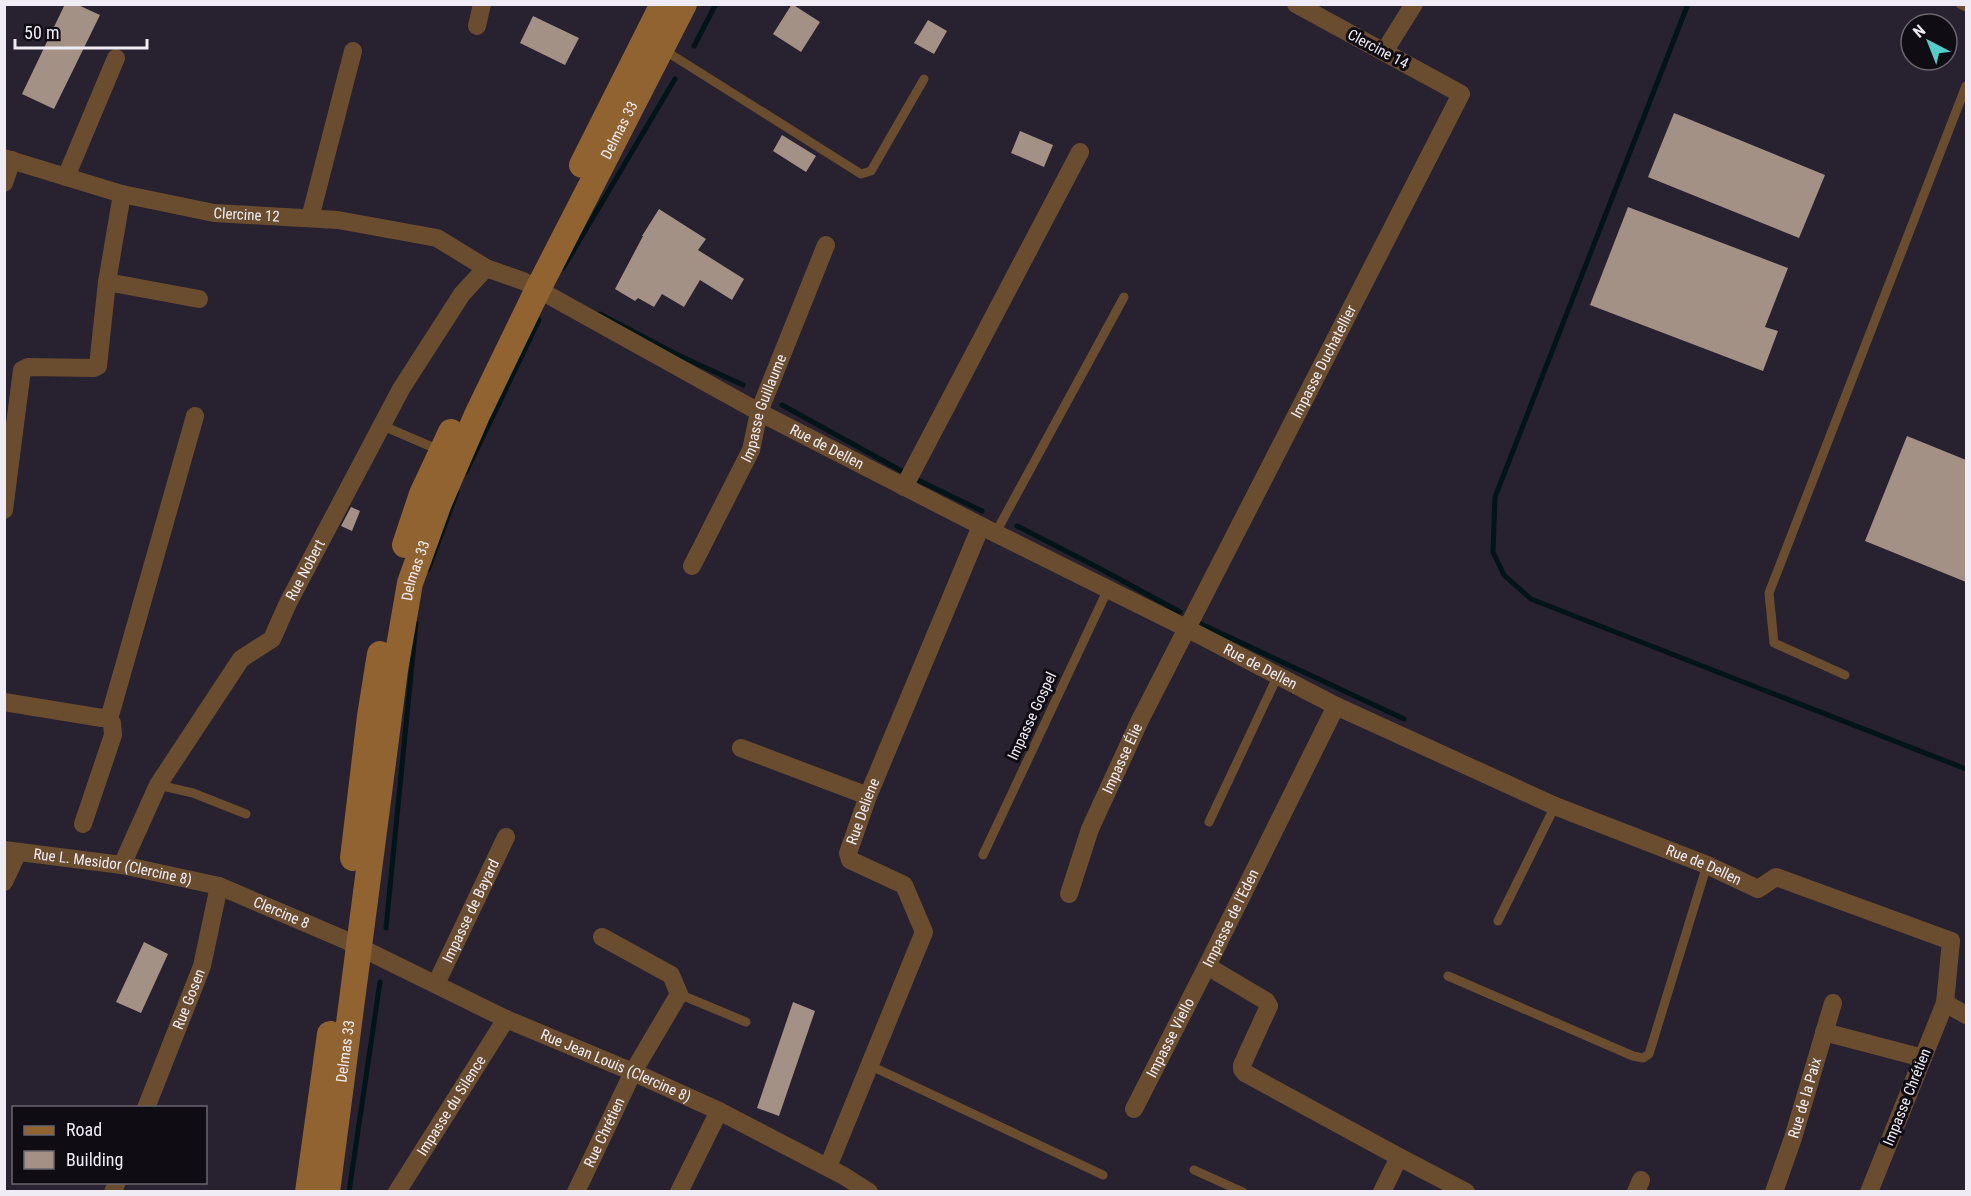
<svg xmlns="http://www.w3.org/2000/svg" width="1971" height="1196" viewBox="0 0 1971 1196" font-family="'Roboto Condensed',sans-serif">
  <rect width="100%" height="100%" fill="#28212f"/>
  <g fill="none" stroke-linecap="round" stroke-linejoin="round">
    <path stroke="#011418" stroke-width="5" d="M 1688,4 L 1495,497 L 1493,552 L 1504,575 L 1531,599 L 1966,769
      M 694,46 L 716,4
      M 563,268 L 675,79
      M 600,314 L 676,354 L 743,385
      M 782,405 L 918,480 L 982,511
      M 466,472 L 539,320
      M 1017,526 L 1097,567 L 1180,612
      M 428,570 L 457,492
      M 1199,623 L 1404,719
      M 386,928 L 416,623
      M 349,1192 L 380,982"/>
  </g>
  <path fill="#a49186" d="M 65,4 L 76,4 L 100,15 L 54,109 L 22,94 Z
    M 792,4 L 820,22 L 801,52 L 773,34 Z
    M 533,16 L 579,38 L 565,65 L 520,43 Z
    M 928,20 L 947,31 L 934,54 L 914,43 Z
    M 1674,113 L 1825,175 L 1799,238 L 1648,177 Z
    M 1020,131 L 1053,145 L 1044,167 L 1011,153 Z
    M 782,135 L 816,156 L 806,172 L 773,151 Z
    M 1628,207 L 1788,268 L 1765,327 L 1778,331 L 1763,371 L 1590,305 Z
    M 659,209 L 706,239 L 698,250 L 744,279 L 732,300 L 700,280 L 684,307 L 662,294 L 654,307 L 638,298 L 635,301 L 615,289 L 643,236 L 642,236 Z
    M 1907,436 L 1966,460 L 1966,582 L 1865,541 Z
    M 351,507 L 360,511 L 352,531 L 341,526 Z
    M 144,942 L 168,954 L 141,1013 L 116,1002 Z
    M 793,1002 L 815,1011 L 779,1116 L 757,1108 Z"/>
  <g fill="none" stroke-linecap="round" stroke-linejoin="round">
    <path stroke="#6a4d2f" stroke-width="9" d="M 1960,4 L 1966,7
      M 664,50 L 861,174 L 871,171 L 924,79
      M 381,425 L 439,450
      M 995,534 L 1124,297
      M 1845,675 L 1774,643 L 1769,593 L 1966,86
      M 158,785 L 193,793 L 246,814
      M 1209,822 L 1278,675
      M 983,855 L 1108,589
      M 1498,921 L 1555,806
      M 1448,976 L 1633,1056 L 1643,1058 L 1649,1054 L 1707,865
      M 679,994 L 746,1022
      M 869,1065 L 1103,1175
      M 1194,1170 L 1243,1192"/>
    <g stroke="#6a4d2f" stroke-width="18">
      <path d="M 477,26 L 482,4"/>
      <path d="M 1384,52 L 1414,4"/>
      <path id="s1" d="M 4,158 L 122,194 L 214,213 L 338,220 L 437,238 L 486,268 L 523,281 L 759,412 L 981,526 L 1186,628 L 1336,706 L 1555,806 L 1707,865 L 1758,889 L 1776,877 L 1951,941 L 1945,1003 L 1869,1192"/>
      <path d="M 66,177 L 116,58"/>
      <path d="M 4,183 L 12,160"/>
      <path d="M 310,218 L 353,51"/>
      <path d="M 107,282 L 199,299"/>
      <path d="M 904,487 L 1080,152"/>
      <path d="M 4,510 L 22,370 L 28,367 L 94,368 L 98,366 L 107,282 L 122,194"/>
      <path id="s2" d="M 692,566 L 751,450 L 759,412 L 826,245"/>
      <path d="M 4,702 L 102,718 L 108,716"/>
      <path d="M 108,716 L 111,712 L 195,416"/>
      <path d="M 741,748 L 868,796"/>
      <path d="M 83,824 L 113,735 L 112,723 L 108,716"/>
      <path id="s3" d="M 4,850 L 122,865 L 219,886 L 343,939 L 506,1019 L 633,1072 L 719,1111 L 844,1176 L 869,1192"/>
      <path id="s4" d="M 122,865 L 158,785 L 241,659 L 272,639 L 288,603 L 401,389 L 462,294 L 486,268"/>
      <path d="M 4,882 L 18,852"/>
      <path id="s5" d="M 1069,894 L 1090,829 L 1140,720 L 1461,94 L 1296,4"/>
      <path d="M 1207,966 L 1266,1001 L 1269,1006 L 1242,1065 L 1242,1069 L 1245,1073 L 1399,1157 L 1466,1192"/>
      <path id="s6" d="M 436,984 L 506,837"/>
      <path d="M 1945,1003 L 1966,1015"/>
      <path d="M 1824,1032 L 1923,1058"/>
      <path id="s7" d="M 146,1108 L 202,966 L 219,886"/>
      <path id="s8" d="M 1134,1109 L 1207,966 L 1336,706"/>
      <path id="s9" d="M 828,1167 L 924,932 L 904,885 L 850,860 L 848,853 L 868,796 L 981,526"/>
      <path d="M 113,1192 L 117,1182"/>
      <path id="s10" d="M 397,1192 L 506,1019"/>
      <path id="s11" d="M 576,1192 L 633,1072 L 679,994 L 671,975 L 602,937"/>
      <path d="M 679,1192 L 719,1111"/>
      <path d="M 1382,1192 L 1399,1157"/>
      <path d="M 1636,1192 L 1641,1180"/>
      <path id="s12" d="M 1774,1192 L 1793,1138 L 1833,1003"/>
    </g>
    <g stroke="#916330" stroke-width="26">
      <path d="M 582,165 L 663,4"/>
      <path d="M 405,545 L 422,494 L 451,432"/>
      <path d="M 353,858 L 370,716 L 380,654"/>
      <path d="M 308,1192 L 330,1034"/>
      <path id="s13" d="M 327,1192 L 395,670 L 410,583 L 439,503 L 477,415 L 538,289 L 684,4"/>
    </g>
  </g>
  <g text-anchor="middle" stroke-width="6" stroke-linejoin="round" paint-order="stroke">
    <g font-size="15" fill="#f0ecf6" stroke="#0f0c13">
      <text transform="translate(1378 49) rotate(28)" y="5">Clercine 14</text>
      <text dy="5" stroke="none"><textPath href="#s13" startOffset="1114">Delmas 33</textPath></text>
      <text dy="5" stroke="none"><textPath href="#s1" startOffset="250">Clercine 12</textPath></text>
      <text dy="5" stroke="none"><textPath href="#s5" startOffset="591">Impasse Duchatellier</textPath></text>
      <text dy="5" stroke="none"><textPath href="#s2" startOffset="174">Impasse Guillaume</textPath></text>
      <text dy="5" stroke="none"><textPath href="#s1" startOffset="885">Rue de Dellen</textPath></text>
      <text dy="5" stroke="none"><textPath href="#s4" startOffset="352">Rue Nobert</textPath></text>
      <text dy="5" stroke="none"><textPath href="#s13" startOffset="628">Delmas 33</textPath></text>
      <text dy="5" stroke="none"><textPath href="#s1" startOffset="1371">Rue de Dellen</textPath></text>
      <text transform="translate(1032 716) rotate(-65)" y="5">Impasse Gospel</text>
      <text dy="5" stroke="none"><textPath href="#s5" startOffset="146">Impasse Élie</textPath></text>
      <text dy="5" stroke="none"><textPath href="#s9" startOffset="416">Rue Deliene</textPath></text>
      <text dy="5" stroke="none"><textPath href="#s1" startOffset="1857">Rue de Dellen</textPath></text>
      <text dy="5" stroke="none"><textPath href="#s3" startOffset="110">Rue L. Mesidor (Clercine 8)</textPath></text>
      <text dy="5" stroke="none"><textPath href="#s6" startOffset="81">Impasse de Bayard</textPath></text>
      <text dy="5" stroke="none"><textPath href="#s3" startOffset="286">Clercine 8</textPath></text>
      <text dy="5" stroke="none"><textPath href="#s8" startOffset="214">Impasse de l'Eden</textPath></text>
      <text dy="5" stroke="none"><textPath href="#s7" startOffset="117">Rue Gosen</textPath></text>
      <text dy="5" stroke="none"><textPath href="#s8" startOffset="80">Impasse Viello</textPath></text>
      <text dy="5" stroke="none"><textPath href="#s13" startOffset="142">Delmas 33</textPath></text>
      <text dy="5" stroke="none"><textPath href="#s3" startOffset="654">Rue Jean Louis (Clercine 8)</textPath></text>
      <text transform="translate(1907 1097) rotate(-68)" y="5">Impasse Chrétien</text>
      <text dy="5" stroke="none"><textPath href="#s12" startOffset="99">Rue de la Paix</textPath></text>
      <text dy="5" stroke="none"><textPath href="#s10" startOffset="102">Impasse du Silence</textPath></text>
      <text dy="5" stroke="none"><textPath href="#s11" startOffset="66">Rue Chrétien</textPath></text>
    </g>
  </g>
  <rect width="1971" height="1196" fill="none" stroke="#f0ecf6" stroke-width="12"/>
  <rect x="12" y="1106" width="195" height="78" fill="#0f0c13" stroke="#69666e" stroke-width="1.5"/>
  <rect x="24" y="1126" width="30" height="9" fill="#916330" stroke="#69666e" stroke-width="1.5"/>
  <text x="66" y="1136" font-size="18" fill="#f0ecf6">Road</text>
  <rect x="24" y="1151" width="30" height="18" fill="#a49186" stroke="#69666e" stroke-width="1.5"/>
  <text x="66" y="1166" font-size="18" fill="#f0ecf6">Building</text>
  <g transform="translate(1929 42) rotate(318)"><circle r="28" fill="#0f0c13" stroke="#69666e" stroke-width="1.5"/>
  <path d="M0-4.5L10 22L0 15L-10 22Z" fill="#52cdcc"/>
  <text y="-9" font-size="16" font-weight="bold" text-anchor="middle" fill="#f0ecf6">N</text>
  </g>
  <path d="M15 39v9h132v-9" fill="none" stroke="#f0ecf6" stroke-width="3"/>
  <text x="24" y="39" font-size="18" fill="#f0ecf6" stroke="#0f0c13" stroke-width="4.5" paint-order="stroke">50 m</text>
</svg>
